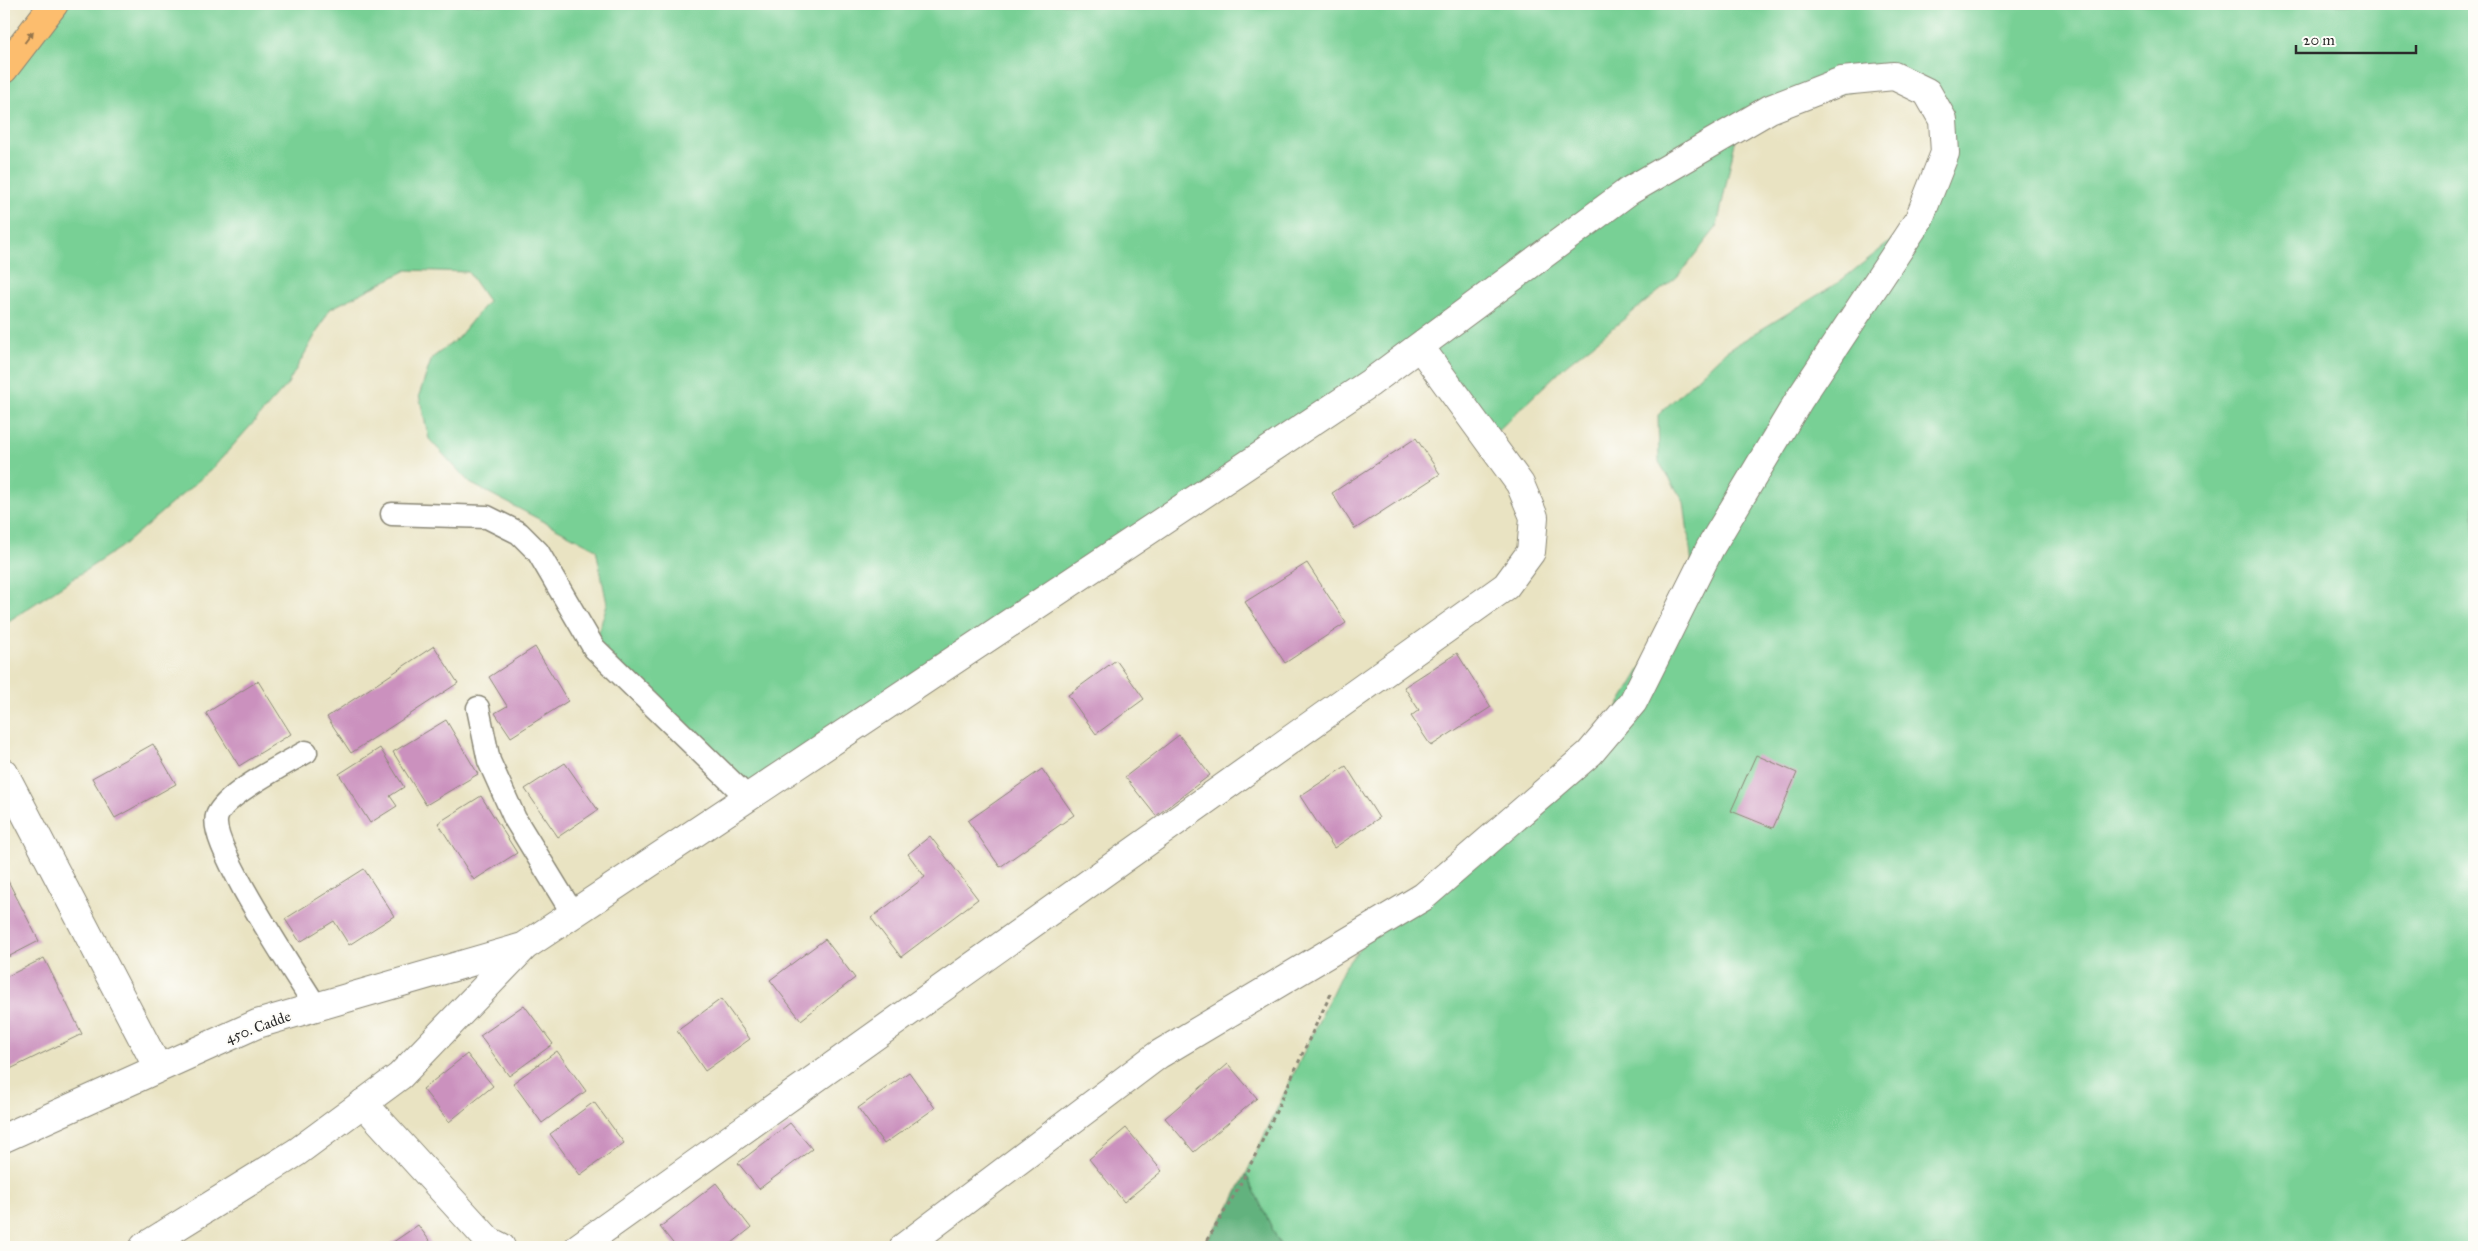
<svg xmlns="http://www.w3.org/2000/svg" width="2478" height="1251" viewBox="0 0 2478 1251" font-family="'IM FELL Great Primer',serif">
  <rect width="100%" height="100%" fill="#fdfcf7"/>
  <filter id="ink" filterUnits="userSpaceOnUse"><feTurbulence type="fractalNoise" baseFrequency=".02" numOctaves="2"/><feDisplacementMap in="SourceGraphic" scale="10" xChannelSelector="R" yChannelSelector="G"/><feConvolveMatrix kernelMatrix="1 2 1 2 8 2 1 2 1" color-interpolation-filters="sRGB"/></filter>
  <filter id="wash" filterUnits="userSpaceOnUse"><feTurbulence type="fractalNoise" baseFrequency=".0096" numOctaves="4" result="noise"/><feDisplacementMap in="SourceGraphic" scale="20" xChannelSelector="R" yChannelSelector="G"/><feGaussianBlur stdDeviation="1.12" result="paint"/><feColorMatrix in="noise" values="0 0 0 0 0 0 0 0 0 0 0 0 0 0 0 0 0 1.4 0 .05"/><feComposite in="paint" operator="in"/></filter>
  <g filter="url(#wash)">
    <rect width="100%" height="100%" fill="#e9e3c2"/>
    <path fill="#78d095" stroke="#527e60" d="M 54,4 L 2474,4 L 2474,1247 L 1281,1247 L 1246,1174 L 1344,968 L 1380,923 L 1590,753 L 1694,580 L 1684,502 L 1659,462 L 1658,415 L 1726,351 L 1839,282 L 1919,219 L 1943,120 L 1894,76 L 1738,128 L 1717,227 L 1677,277 L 1566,365 L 1488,440 L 1420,347 L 748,798 L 594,648 L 607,604 L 596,549 L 470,483 L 429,439 L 419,395 L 432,358 L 457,339 L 488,301 L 468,272 L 407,270 L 330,309 L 287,385 L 212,469 L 121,547 L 4,624 L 4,69 Z"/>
    <path fill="#62b27e" stroke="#466e54" d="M 1246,1174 L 1281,1247 L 1202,1247 L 1228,1210 Z"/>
    <g id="blocks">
      <path fill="#cb91be" d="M 1416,438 L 1440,474 L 1355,529 L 1332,493 Z
        M 1307,563 L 1346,623 L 1285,663 L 1245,602 Z
        M 434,646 L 458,683 L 351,753 L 327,717 Z
        M 535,647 L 568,701 L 511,737 L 495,713 L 507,706 L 489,677 Z
        M 1457,653 L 1491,707 L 1431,746 L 1411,716 L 1419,710 L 1404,687 Z
        M 1116,660 L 1144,699 L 1096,734 L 1068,695 Z
        M 258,681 L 291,734 L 239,766 L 206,713 Z
        M 446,720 L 478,774 L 426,805 L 393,752 Z
        M 1179,735 L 1210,775 L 1156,816 L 1125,777 Z
        M 153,744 L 176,784 L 115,818 L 92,778 Z
        M 380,748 L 404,787 L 390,796 L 397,806 L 370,823 L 339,774 Z
        M 1756,755 L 1797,773 L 1773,828 L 1731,811 Z
        M 565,763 L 598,810 L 558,837 L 525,789 Z
        M 1346,766 L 1379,818 L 1334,848 L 1300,796 Z
        M 1042,769 L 1074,815 L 1000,867 L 968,821 Z
        M 481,796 L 517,853 L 474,880 L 438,823 Z
        M 930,836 L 978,899 L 901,957 L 871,918 L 925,877 L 908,854 Z
        M 364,869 L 394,916 L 349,945 L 334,921 L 300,942 L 285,919 Z
        M 4,873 L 39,941 L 4,959 Z
        M 825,939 L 855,978 L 801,1020 L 770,980 Z
        M 44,958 L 82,1034 L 4,1072 L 4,978 Z
        M 721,999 L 750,1039 L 705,1071 L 677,1031 Z
        M 524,1005 L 553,1044 L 509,1076 L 480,1036 Z
        M 557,1051 L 586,1091 L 542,1123 L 513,1083 Z
        M 467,1054 L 493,1086 L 449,1122 L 423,1089 Z
        M 1228,1064 L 1257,1098 L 1194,1152 L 1165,1118 Z
        M 909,1072 L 935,1108 L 884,1144 L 858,1108 Z
        M 594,1102 L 624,1143 L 580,1175 L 550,1134 Z
        M 790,1123 L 812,1149 L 759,1189 L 738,1163 Z
        M 1126,1128 L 1162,1171 L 1124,1202 L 1089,1159 Z
        M 716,1183 L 751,1228 L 727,1247 L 676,1247 L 660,1227 Z
        M 418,1225 L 434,1247 L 386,1247 Z"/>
    </g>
  </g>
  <g filter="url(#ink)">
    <use href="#blocks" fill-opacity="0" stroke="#8a8776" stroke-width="1"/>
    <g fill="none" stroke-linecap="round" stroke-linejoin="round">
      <g stroke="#8a8776" stroke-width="25">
        <path id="lane" d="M 392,514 L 487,517 L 519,533 L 538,552 L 594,648 L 748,798
          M 478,708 L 489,761 L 515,819 L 573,914
          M 306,752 C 285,764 225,794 217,816 C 207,843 298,977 316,1007"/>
      </g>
      <g stroke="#8a8776" stroke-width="30">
        <path id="street" d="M 4,773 L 158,1068
          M 363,1103 L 489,1241 L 501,1247
          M 4,1138 L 257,1024 L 523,947
          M 144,1247 L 297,1152 L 400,1076 L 525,946 L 1370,383 L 1629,191 L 1770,109 L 1842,81 L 1894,76 L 1927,92 L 1943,120 L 1945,153 L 1919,219 L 1799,400 L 1710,548 L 1633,702 L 1590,753 L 1423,897 L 1158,1055 L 904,1247
          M 579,1247 L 1506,586 L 1531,552 L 1534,517 L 1520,484 L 1420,347"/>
      </g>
      <g stroke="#8a8776" stroke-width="30">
        <path id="primary" d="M 4,69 L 54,4"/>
      </g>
      <path stroke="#8a8776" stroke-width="3" stroke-dasharray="4 4" stroke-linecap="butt" d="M 1202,1247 C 1256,1169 1288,1079 1331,994"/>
      <use href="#lane" stroke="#fff" stroke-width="22"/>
      <use href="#street" stroke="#fff" stroke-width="28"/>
      <use href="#primary" stroke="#fcbd6e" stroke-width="28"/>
    </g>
    <defs><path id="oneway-solid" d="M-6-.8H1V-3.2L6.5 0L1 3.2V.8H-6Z" transform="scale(1.25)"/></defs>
    <use fill="#94744c" href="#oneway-solid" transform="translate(29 37) rotate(-53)"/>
  </g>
  <g text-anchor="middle" stroke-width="4" stroke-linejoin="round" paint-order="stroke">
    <g font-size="15" fill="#2b2b2b" stroke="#fdfcf7">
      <text transform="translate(258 1027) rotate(-20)" y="5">450. Cadde</text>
    </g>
  </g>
  <rect width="2478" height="1251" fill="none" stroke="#fdfcf7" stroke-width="20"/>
  <path d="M2296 45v8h120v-8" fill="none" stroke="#2b2b2b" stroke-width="2.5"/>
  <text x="2303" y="45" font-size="15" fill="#2b2b2b" stroke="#fdfcf7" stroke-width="4" paint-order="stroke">20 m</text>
</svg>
